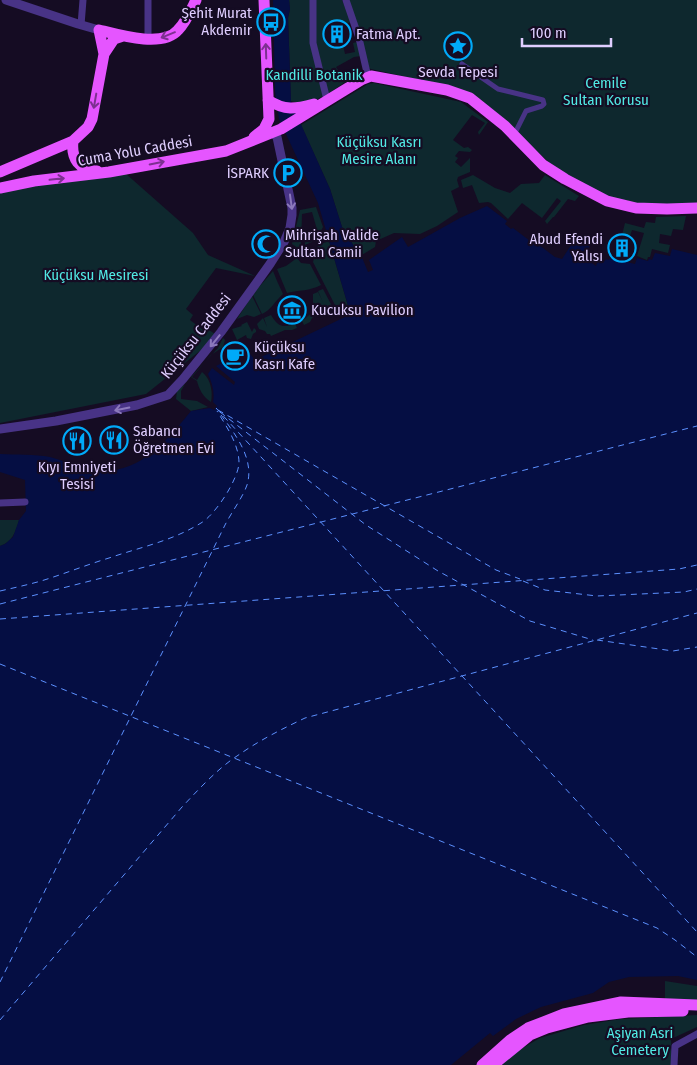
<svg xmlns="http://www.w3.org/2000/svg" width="697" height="1065" viewBox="0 0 697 1065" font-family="'Fira Sans Condensed',sans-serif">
  <rect width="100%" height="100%" fill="#150c23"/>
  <path fill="#0e282e" d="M 289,0 L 342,0 L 352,22 L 346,24 L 344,21 L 326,25 L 332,47 L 343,45 L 345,54 L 355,52 L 353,43 L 357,42 L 361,56 L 354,57 L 336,67 L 345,82 C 330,93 310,108 291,101 L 288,18 L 290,9 Z
    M 349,0 L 697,0 L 697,204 L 645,205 L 608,198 L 553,166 L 494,111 L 420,80 L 371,69 L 369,68 Z
    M 374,83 L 461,102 L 488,122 L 479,135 L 478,132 L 485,123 L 472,115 L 453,140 L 464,148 L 468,147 L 472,150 L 470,152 L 459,151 L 455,156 L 458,158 L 455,162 L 461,167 L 470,158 L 470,172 L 458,177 L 457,180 L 459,187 L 451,191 L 458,212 L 437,226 L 420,234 L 394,233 L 376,241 L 375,247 L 360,256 L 342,227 L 330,189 L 301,125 L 368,84 Z
    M 125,173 L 193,233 L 208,255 L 255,276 L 216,268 L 186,309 L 193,315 L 190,320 L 203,330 L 206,328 L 215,334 L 212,339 L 201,350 L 146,394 L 0,423 L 0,190 Z
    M 473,175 L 495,188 L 510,193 L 521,184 L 539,183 L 545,175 L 579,196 L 575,201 L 568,199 L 554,217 L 553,217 L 547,224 L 545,221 L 561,201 L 557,198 L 542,218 L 522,203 L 508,219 L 491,203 L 488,202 L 479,203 L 472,185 L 463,188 L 461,180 Z
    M 316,207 L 323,227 L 316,240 L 305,245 L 304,234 L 307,236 L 318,233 L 312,212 L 302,214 L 301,246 L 298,248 L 292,244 L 300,210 Z
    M 686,216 L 683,230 L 673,229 L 671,236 L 660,234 L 659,243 L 670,245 L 668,253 L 652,249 L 650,257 L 648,257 L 647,260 L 637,256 L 644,233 L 632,230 L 630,236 L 622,235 L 625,223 L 644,228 L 646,222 L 655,223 L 656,217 Z
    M 329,241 L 349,309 L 343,312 L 340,305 L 336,307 L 313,262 L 318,245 Z
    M 297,258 L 301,263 L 310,264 L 321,285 C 310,291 299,290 287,293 L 277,269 L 286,266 Z
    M 273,271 L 277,281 L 274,282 L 277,281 L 283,294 C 275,301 271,310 262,314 L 253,295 L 257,292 L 252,295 Z
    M 323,289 L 333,308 L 312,318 L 310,322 L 304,325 L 302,321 L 313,312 L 313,294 L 318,292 L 323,302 L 318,291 Z
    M 252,296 L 261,314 L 254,317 L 247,315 L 237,319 Z
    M 271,315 C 278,327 283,328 295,324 L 297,328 L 292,330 L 285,330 L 271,336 L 270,334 L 267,334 L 265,331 L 259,329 L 257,324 L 263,318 L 267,327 L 264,318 Z
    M 247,322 L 252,332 L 254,328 L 256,330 L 256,332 L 253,334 L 251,339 L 247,338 L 246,335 L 237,340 L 232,329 L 242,326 L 241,325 Z
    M 223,338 L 225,340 L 223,347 L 211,355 L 192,377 L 197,380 L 202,372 C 211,379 213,392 211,402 C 203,397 199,389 197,381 L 191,377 L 218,348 Z
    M 185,384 L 181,391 L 181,399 L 197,401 L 208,407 L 191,411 L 176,399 L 177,391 Z
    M 0,520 L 19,520 C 16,532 12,542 0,546 Z
    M 665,981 L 697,986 L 697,1002 L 665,1001 Z
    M 697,1015 L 697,1027 L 671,1039 L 672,1065 L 500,1065 L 519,1050 L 540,1038 L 584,1025 L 621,1019 Z"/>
  <path fill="#050e43" d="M 273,0 L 289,0 L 290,9 L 288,18 L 291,102 L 330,189 L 342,227 L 360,256 L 361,255 L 368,272 L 373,270 L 369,260 L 402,237 L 408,247 L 460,218 L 487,206 L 507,221 L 505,224 L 511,229 L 513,228 L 538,247 L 539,245 L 555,257 L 562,259 L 575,239 L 591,244 L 583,257 L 596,266 L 598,260 L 603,263 L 606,259 L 609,260 L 610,258 L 635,264 L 637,258 L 648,261 L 649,259 L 652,260 L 655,253 L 670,256 L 672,249 L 697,255 L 697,980 L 678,976 L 629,977 L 609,982 L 593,993 L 541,1007 L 516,1019 L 493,1036 L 490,1033 L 451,1065 L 0,1065 L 0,546 L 5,544 L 13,537 L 19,520 L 26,511 L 25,480 L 0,472 L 0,454 C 16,455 34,454 50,457 C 66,461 82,470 98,471 C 142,473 166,441 191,411 L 210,408 L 214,410 L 217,406 L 213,402 C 215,392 212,383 208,374 L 212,368 L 234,385 L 235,382 L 216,366 L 228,360 L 233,367 L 246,360 L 242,351 L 246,349 L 255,360 L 345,317 L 344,315 L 349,309 L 318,203 L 279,119 L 275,92 Z"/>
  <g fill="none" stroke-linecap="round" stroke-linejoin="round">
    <path stroke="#5c90ff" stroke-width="1" stroke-dasharray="6 5" stroke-linecap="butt" d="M 216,408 L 697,932
      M 218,410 L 496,570 L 520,579
      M 220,412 L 366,525 L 438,571 L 530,621 L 593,640
      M 523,581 L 545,590 L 597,596 L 684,592 L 697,589
      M 0,591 C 13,588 27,585 41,581 C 64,574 86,565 109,558 C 141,547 172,541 201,523 C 215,515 238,480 239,463 C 239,444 226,426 217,411
      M 0,604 L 697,426
      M 0,619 L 679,569 L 697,565
      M 597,640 L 673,651 L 697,647
      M 0,664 L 657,928 L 675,940 L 697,957
      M 0,982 L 225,525 C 231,513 243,497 247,485 C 255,459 235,434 221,415
      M 0,1020 L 182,807 C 200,788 218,768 240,754 C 260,740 282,729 305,718 L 697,613"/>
    <path stroke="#483386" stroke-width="5" d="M 462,64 L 498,89 L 543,100 L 544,104 L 542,106 L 526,111 L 514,135"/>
    <path stroke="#483386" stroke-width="7" d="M 313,0 L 313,43 L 327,100
      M 346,0 L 359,38 L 368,77
      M 81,25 L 83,0
      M 148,39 L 148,0
      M 0,503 L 25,502
      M 674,1065 L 675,1046 L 697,1034"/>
    <path stroke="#483386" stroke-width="9" d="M 6,0 L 78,24 L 99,30
      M 0,429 L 56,421 L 137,405 L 168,395 L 183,379 L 221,332 L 270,264 L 284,242 L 290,228 L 292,215 L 292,208 L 277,137 L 272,132"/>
    <path stroke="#e555ff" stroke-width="11" d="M 104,54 L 99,30 C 119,35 163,48 178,30 C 186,22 191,10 196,0
      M 268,100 C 285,111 295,109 314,104
      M 254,137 L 264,129 L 269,119 L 264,0
      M 73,141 C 71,159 79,170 97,171
      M 0,172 L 73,141 L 88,127 L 92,119 L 104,54 L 114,39 L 123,36
      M 0,188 L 34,181 L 109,172 L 226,151 L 281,129 L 361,80 L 371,76 L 447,90 L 470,98 L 505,126 L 543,165 L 565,179 L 607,201 L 636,208 L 667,209 L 697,208
      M 482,1065 L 510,1040 L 528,1028 L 564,1014 L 621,1002 L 697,1005
      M 493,1065 L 530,1035 L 547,1028 L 588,1017 L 628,1012 L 683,1011"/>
  </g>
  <defs><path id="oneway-shaft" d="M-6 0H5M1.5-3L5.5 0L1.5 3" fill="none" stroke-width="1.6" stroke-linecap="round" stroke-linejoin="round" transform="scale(1.25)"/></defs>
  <g stroke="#7d3091">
    <use href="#oneway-shaft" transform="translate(168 35) rotate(158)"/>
    <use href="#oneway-shaft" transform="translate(266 51) rotate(-92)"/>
    <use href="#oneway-shaft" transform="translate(95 101) rotate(100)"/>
    <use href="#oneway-shaft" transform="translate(157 163) rotate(-11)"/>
    <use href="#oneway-shaft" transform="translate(57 179) rotate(-6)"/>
  </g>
  <g stroke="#8c79bc">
    <use href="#oneway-shaft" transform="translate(291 202) rotate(82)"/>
    <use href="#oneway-shaft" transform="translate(215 341) rotate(129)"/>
    <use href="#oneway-shaft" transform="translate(122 409) rotate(169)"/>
  </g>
  <defs>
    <g id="bus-ring" transform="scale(1.4375)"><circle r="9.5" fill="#150c23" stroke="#00aaf9" stroke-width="1.5"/><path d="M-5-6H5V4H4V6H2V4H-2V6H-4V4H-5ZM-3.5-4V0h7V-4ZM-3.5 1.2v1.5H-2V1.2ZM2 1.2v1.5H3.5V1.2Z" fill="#00aaf9"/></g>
    <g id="building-ring" transform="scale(1.4375)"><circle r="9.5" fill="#150c23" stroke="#00aaf9" stroke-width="1.5"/><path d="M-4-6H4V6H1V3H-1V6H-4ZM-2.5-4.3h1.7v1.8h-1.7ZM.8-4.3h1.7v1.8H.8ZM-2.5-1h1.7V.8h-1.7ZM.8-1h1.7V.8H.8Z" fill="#00aaf9"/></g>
    <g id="sight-ring" transform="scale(1.4375)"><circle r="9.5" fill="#150c23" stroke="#00aaf9" stroke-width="1.5"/><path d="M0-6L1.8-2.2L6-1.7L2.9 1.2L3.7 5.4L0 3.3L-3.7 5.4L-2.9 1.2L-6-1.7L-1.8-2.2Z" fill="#00aaf9"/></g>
    <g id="parking-ring" transform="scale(1.4375)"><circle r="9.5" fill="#150c23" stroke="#00aaf9" stroke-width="1.5"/><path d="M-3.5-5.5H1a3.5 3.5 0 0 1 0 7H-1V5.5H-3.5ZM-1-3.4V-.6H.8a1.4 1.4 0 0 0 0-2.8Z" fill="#00aaf9"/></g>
    <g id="mosque-ring" transform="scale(1.4375)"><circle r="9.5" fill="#150c23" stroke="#00aaf9" stroke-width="1.5"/><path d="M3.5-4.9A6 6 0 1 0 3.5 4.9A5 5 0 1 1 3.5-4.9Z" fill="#00aaf9"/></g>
    <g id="museum-ring" transform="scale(1.4375)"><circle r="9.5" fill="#150c23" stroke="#00aaf9" stroke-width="1.5"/><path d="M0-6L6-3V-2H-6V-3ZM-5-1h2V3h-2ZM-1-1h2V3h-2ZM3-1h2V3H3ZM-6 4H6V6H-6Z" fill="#00aaf9"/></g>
    <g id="cafe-ring" transform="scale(1.4375)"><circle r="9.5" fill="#150c23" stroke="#00aaf9" stroke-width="1.5"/><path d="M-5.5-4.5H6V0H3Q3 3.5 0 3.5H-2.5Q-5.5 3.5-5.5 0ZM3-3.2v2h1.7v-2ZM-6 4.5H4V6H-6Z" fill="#00aaf9"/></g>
    <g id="restaurant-ring" transform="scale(1.4375)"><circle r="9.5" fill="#150c23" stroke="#00aaf9" stroke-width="1.5"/><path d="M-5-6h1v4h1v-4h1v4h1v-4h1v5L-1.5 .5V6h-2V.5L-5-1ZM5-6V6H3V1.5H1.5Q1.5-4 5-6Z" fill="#00aaf9"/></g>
  </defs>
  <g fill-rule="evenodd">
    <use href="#bus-ring" x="271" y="22"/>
    <use href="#building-ring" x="337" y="34"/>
    <use href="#sight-ring" x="458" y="46"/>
    <use href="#parking-ring" x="288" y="173"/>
    <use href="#mosque-ring" x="266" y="244"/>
    <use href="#building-ring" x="622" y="248"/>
    <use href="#museum-ring" x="292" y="310"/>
    <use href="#cafe-ring" x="235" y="356"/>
    <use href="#restaurant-ring" x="114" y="440"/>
    <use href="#restaurant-ring" x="77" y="441"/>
  </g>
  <g text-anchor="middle" stroke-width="4.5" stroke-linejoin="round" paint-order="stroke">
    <g font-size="15" fill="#dfceff" stroke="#150c23" text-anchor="start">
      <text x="252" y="18" text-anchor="end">Şehit Murat<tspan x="252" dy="17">Akdemir</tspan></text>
      <text x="356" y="39">Fatma Apt.</text>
      <text x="458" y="77" text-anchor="middle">Sevda Tepesi</text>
      <text x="269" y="178" text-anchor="end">İSPARK</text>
      <text x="285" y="240">Mihrişah Valide<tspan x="285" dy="17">Sultan Camii</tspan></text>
      <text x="603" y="244" text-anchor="end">Abud Efendi<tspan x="603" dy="17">Yalısı</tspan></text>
      <text x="311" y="315">Kucuksu Pavilion</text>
      <text x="254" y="352">Küçüksu<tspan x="254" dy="17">Kasrı Kafe</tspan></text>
      <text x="133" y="436">Sabancı<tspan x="133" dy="17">Öğretmen Evi</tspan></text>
      <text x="77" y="472" text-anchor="middle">Kıyı Emniyeti<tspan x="77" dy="17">Tesisi</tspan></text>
    </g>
    <g font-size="15" fill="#51e9e4" stroke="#150c23">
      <text x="314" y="80">Kandilli Botanik</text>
      <text x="606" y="88">Cemile<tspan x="606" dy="17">Sultan Korusu</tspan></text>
      <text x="379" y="147">Küçüksu Kasrı<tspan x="379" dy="17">Mesire Alanı</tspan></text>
      <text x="96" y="280">Küçüksu Mesiresi</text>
      <text x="640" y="1038">Aşiyan Asri<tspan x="640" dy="17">Cemetery</tspan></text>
    </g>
    <g font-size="15" fill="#dfceff" stroke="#150c23">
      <text transform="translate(135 151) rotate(-10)" y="5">Cuma Yolu Caddesi</text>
      <text transform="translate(196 336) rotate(-52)" y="5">Küçüksu Caddesi</text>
    </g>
  </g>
  <path d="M522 38v8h89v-8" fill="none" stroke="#dfceff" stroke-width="2.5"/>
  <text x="530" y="38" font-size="15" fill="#dfceff" stroke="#150c23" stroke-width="4" paint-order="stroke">100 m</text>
</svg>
